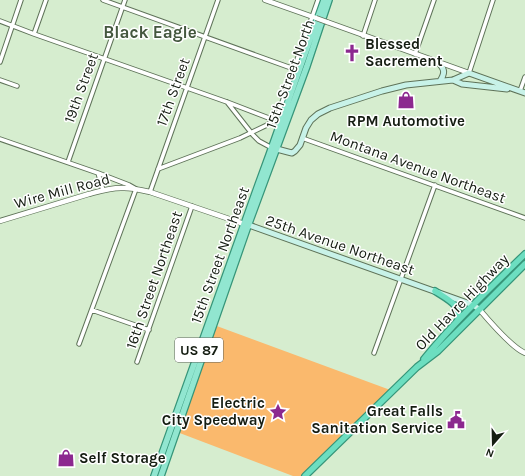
<svg xmlns="http://www.w3.org/2000/svg" width="525" height="476" viewBox="0 0 525 476" font-family="Karla,sans-serif">
  <rect width="100%" height="100%" fill="#d6edcf"/>
  <path fill="#fab96d" d="M 214,325 L 393,391 L 305,476 L 293,476 L 177,432 Z"/>
  <g fill="none" stroke-linecap="round" stroke-linejoin="round">
    <g stroke="#5f7359" stroke-width="5.5">
      <path id="minor" d="M 103,0 L 294,69
        M 0,21 L 34,34 L 227,102 L 274,120
        M 34,34 L 46,0
        M 363,36 L 375,0
        M 415,54 L 434,0
        M 0,62 L 21,0
        M 469,73 L 493,0
        M 0,80 L 17,86
        M 520,91 L 525,77
        M 227,102 L 253,135 L 259,141 L 272,148
        M 302,138 L 525,218
        M 0,139 L 98,173 L 129,185 L 136,189 L 79,344
        M 68,162 L 125,0
        M 158,169 L 240,138 L 267,125 L 274,120 L 279,111 L 318,0
        M 98,173 L 103,190
        M 150,192 L 218,0
        M 92,310 L 149,330
        M 374,353 L 435,185
        M 137,362 L 192,206"/>
    </g>
    <g stroke="#5f7359" stroke-width="6">
      <path id="tertiary" d="M 265,0 L 316,18
        M 327,22 L 469,73
        M 0,221 L 89,194 C 100,191 112,187 124,188 C 133,188 141,190 150,192 L 244,224
        M 479,309 C 490,322 511,347 525,353"/>
    </g>
    <g stroke="#5f7359" stroke-width="7">
      <path id="secondary" d="M 439,63 C 445,70 445,73 440,81
        M 453,80 L 462,84 L 507,89
        M 273,148 L 288,152 L 292,153 L 295,151 L 300,145 L 306,128 L 311,120 L 318,114 L 330,108 L 382,91 L 406,85 L 453,80 L 469,73 L 525,93
        M 246,224 L 473,305 L 479,309"/>
    </g>
    <g stroke="#369579" stroke-width="8">
      <path id="primary" d="M 154,476 L 258,185 L 269,155 L 324,0
        M 161,476 L 248,226 L 307,66 L 329,0"/>
    </g>
    <g stroke="#369579" stroke-width="8">
      <path id="trunk" d="M 435,291 C 445,298 462,305 458,319
        M 424,359 C 455,321 490,288 525,254
        M 305,476 L 417,367 L 438,351 L 525,264"/>
    </g>
    <use href="#minor" stroke="#fff" stroke-width="3.5"/>
    <use href="#tertiary" stroke="#fff" stroke-width="4.5"/>
    <use href="#secondary" stroke="#c8f2e8" stroke-width="5"/>
    <use href="#primary" stroke="#91e6d0" stroke-width="5.5"/>
    <use href="#trunk" stroke="#6cdec0" stroke-width="5.5"/>
    <g stroke="#5f7359" stroke-width="6" stroke-linecap="butt">
      <path id="tertiary-bridge" d="M 316,18 L 327,22"/>
    </g>
    <use href="#tertiary-bridge" stroke="#fff" stroke-width="4.5"/>
  </g>
  <defs>
    <g id="church-bare" transform="scale(1.38)"><path d="M-1.2-6h2.4v3.5h3.3v2.4h-3.3V6h-2.4V-.1h-3.3v-2.4h3.3Z" fill="#8c288f" stroke="#fff" stroke-width="2.5" paint-order="stroke"/></g>
    <g id="shop-bare" transform="scale(1.38)"><path d="M-5-2.5h2.3a2.7 3.5 0 0 1 5.4 0H5L5.5 6h-11ZM-1.5-2.5h3a1.5 2.3 0 0 0-3 0Z" fill="#8c288f" stroke="#fff" stroke-width="2.5" paint-order="stroke"/></g>
    <g id="sight-bare" transform="scale(1.38)"><path d="M0-6L1.8-2.2L6-1.7L2.9 1.2L3.7 5.4L0 3.3L-3.7 5.4L-2.9 1.2L-6-1.7L-1.8-2.2Z" fill="#8c288f" stroke="#fff" stroke-width="2.5" paint-order="stroke"/></g>
    <g id="civic-bare" transform="scale(1.38)"><path d="M-.6-6.5H3V-4.5H.6V-3L4-1V1h2V6H-6V1h2V-1L-.6-3ZM-1.2 2.5V6h2.4V2.5Z" fill="#8c288f" stroke="#fff" stroke-width="2.5" paint-order="stroke"/></g>
  </defs>
  <g fill-rule="evenodd">
    <use href="#church-bare" x="352" y="53"/>
    <use href="#shop-bare" x="406" y="100"/>
    <use href="#sight-bare" x="278" y="412"/>
    <use href="#civic-bare" x="456" y="420"/>
    <use href="#shop-bare" x="66" y="458"/>
  </g>
  <g text-anchor="middle" stroke-width="3" stroke-linejoin="round" paint-order="stroke">
    <rect fill="#fff" stroke="#5b6159" stroke-width="1" x="175" y="338" width="48" height="24" rx="3"/>
    <g font-size="14" font-weight="bold" fill="#151d12">
      <text x="199" y="355">US 87</text>
    </g>
    <g font-size="15" font-weight="bold" fill="#151d12" stroke="#fff" text-anchor="start">
      <text x="365" y="49">Blessed<tspan x="365" dy="17">Sacrement</tspan></text>
      <text x="406" y="126" text-anchor="middle">RPM Automotive</text>
      <text x="265" y="408" text-anchor="end">Electric<tspan x="265" dy="17">City Speedway</tspan></text>
      <text x="443" y="416" text-anchor="end">Great Falls<tspan x="443" dy="17">Sanitation Service</tspan></text>
      <text x="79" y="463">Self Storage</text>
    </g>
    <g font-size="15" fill="#151d12" stroke="#fff">
      <text transform="translate(290 74) rotate(-70)" y="5">15th Street North</text>
      <text transform="translate(81 88) rotate(-70)" y="5">19th Street</text>
      <text transform="translate(173 92) rotate(-70)" y="5">17th Street</text>
      <text transform="translate(418 167) rotate(20)" y="5">Montana Avenue Northeast</text>
      <text transform="translate(62 191) rotate(-15)" y="5">Wire Mill Road</text>
      <text transform="translate(340 245) rotate(19)" y="5">25th Avenue Northeast</text>
      <text transform="translate(220 255) rotate(-70)" y="5">15th Street Northeast</text>
      <text transform="translate(154 280) rotate(-71)" y="5">16th Street Northeast</text>
      <text transform="translate(462 302) rotate(-46)" y="5">Old Havre Highway</text>
    </g>
    <g font-size="17" font-weight="bold" fill="#44573e" stroke="#fff">
      <text x="150" y="38">Black Eagle</text>
    </g>
  </g>
  <g transform="translate(493 444) rotate(200)" stroke="#ffffff" stroke-width="3" paint-order="stroke">
  <path d="M0-3L7 15L0 10L-7 15Z" fill="#151d12"/>
  <text y="-6" font-size="11" font-weight="bold" text-anchor="middle" fill="#151d12">N</text>
  </g>
</svg>
